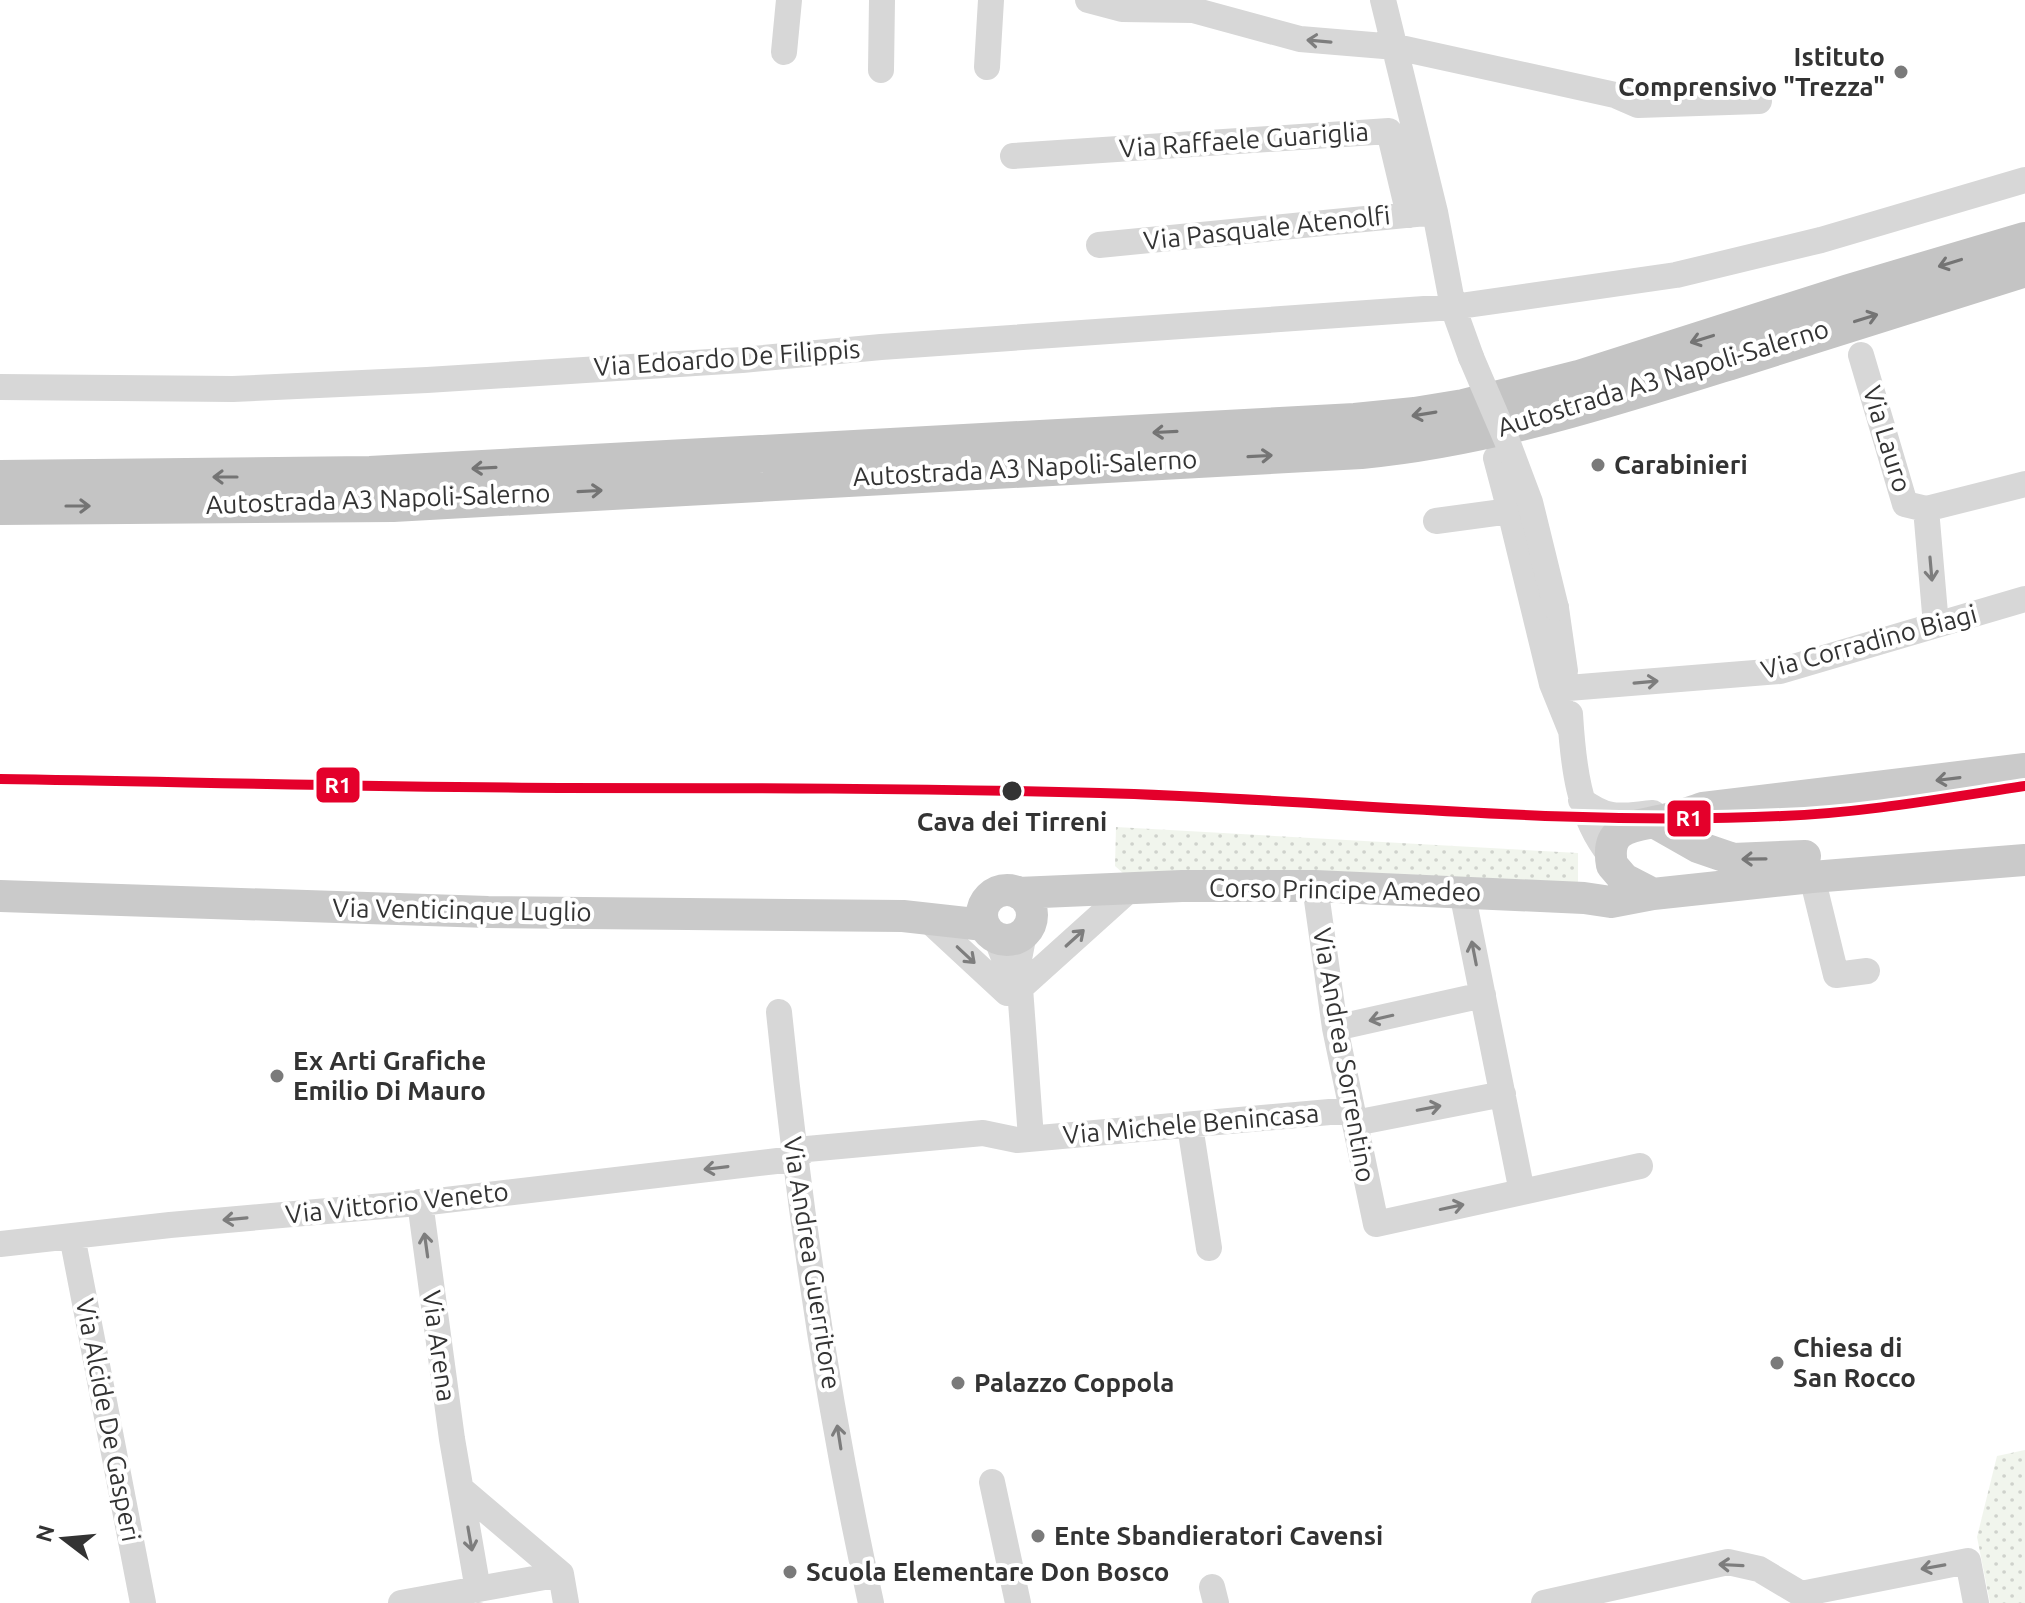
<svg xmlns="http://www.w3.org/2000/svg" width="2025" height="1603" viewBox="0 0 2025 1603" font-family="Ubuntu,sans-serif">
  <defs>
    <pattern id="park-dots" width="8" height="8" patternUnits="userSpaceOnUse" patternTransform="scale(2)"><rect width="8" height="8" fill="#f1f5ed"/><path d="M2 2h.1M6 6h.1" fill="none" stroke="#cfd2cc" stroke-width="1.8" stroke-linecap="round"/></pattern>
  </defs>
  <rect width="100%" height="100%" fill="#fff"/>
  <path fill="url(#park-dots)" d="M 1116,827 L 1578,853 L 1578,885 L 1124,874 L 1115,866 Z
    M 2025,1450 L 2025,1603 L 1990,1603 L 1977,1537 L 1997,1456 Z"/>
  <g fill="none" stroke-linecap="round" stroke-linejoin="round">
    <path stroke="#d7d7d7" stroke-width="26" d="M 1088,0 L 1122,9 L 1193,10 L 1300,39 L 1396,47 L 1615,95 L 1638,105 L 1759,101
      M 1383,0 L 1435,212 L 1453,307 L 1471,357
      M 784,52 L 789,0
      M 987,67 L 991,0
      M 881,70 L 882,0
      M 1013,156 L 1389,131 L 1409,215
      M 1099,245 L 1426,213
      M 1861,355 L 1905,504 L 1926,509
      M 0,387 L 233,389 L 427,380 L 742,360 L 881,347 L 1453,307 L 1676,275 L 1821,240 L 2025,180
      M 1496,458 L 1510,511
      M 1436,521 L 1510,511 L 1552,684 L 1571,731
      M 1556,608 L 1565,671
      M 1936,625 L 1926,509 L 2025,484
      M 1568,688 L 1780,671 L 2025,599
      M 1570,714 C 1573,763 1578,816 1610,855
      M 1581,800 C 1610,821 1619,816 1653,813
      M 1812,877 L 1836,975 L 1867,971
      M 1315,886 L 1335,1028 L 1376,1224 L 1522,1192 L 1462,892
      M 925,917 L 1007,993
      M 1024,933 L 1019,959 L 1020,988 L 1031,1138
      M 996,937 L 1006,963 L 1006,984
      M 1020,988 L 1131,888
      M 779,1012 C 799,1210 828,1409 871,1603
      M 1335,1028 L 1483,995
      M 1355,1123 L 1503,1094
      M 1190,1126 L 1209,1248
      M 1522,1192 L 1640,1166
      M 420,1202 L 452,1439 L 478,1590
      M 72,1236 L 143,1603
      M 0,1244 L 170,1225 L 429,1202 L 794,1159 L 807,1149 L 983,1133 L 1017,1140 L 1352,1110
      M 992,1482 L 1018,1603
      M 461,1489 L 561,1574
      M 561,1574 L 566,1603
      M 1212,1587 L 1216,1603
      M 401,1603 L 561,1574
      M 1544,1603 L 1728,1562 L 1759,1569 L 1801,1594 L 1968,1561 L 1976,1603"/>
    <path stroke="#cacaca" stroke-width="32" d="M 1654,822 L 1698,847 L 1733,859 L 1805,856
      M982 915a25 25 0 1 1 50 0a25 25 0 1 1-50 0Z
      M 1018,893 L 1182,886 L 1315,886 L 1584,898 L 1611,902 L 1653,894 L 1812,877 L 2025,860
      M 1653,894 L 1624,879 L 1612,865 C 1605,827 1631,827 1659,821 C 1674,818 1688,813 1703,808 L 2025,769
      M 0,896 L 488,912 L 903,916 L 984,925"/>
    <path stroke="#c4c4c4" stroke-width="38" d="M 0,479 L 370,475 L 1355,422 L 1415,416 L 1464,408 L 1579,379 L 1849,293 L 2025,241
      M 0,506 L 393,503 L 1361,450 C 1487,438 1609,399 1730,361 C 1829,329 1927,298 2025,268"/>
    <path stroke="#d7d7d7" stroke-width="26" d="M 1471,357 L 1507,441 L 1530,502 L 1556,608"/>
    <g stroke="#fff" stroke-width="16">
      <path id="rail-1" d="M 0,779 C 187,782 374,787 560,788 C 740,788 920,788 1100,793 C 1327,799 1555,827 1782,816 C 1863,813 1945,798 2025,786"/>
    </g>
    <use href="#rail-1" stroke="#e4002b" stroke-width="10"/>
  </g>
  <defs><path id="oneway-shaft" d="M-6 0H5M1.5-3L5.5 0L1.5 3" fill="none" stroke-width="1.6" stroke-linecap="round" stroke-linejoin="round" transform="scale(2)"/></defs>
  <g stroke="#7d7d7d">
    <use href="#oneway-shaft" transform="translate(1319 41) rotate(-175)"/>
    <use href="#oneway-shaft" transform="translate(1931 569) rotate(85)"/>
    <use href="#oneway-shaft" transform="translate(1646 682) rotate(-5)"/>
    <use href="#oneway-shaft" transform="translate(1075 938) rotate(-42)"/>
    <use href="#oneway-shaft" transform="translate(1474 953) rotate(-101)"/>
    <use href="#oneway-shaft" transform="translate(966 955) rotate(43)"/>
    <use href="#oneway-shaft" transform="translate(1381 1018) rotate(167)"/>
    <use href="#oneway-shaft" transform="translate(1429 1108) rotate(-11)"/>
    <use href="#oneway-shaft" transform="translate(716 1168) rotate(173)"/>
    <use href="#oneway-shaft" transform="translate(1452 1207) rotate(-12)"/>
    <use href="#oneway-shaft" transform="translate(235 1219) rotate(175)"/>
    <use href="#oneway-shaft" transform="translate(426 1245) rotate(-98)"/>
    <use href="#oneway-shaft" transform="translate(839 1437) rotate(-99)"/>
    <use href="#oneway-shaft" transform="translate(470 1539) rotate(80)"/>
    <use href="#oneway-shaft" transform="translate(1731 1565) rotate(-177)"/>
    <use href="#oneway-shaft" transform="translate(1933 1567) rotate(170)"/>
  </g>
  <g stroke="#747474">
    <use href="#oneway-shaft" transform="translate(1950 263) rotate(163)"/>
    <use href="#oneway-shaft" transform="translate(1866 318) rotate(-17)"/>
    <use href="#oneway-shaft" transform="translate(1702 339) rotate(163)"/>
    <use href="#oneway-shaft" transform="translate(1424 414) rotate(171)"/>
    <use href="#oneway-shaft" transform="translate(1165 432) rotate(177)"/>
    <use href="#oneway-shaft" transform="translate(1260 456) rotate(-3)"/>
    <use href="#oneway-shaft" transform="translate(484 468) rotate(177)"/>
    <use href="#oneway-shaft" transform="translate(225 477) rotate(180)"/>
    <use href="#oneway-shaft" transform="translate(590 491) rotate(-3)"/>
    <use href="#oneway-shaft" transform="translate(78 506)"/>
  </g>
  <g stroke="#777">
    <use href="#oneway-shaft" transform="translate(1948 779) rotate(173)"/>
    <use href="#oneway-shaft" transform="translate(1754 859) rotate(179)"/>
  </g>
  <g fill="#7a7a7a" stroke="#fff" stroke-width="3">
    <circle cx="1901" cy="72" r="8"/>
    <circle cx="1598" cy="465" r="8"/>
    <circle cx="277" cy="1076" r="8"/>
    <circle cx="1777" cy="1363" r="8"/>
    <circle cx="958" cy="1383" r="8"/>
    <circle cx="1038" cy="1536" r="8"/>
    <circle cx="790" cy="1572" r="8"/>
  </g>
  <circle fill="#333" stroke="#fff" stroke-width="3" cx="1012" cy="791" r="11"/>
  <g text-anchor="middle" stroke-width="8" stroke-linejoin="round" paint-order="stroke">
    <g font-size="26" font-weight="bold" fill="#333" stroke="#fff" text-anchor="start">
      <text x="1885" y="66" text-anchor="end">Istituto<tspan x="1885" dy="30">Comprensivo "Trezza"</tspan></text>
      <text x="1614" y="474">Carabinieri</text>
      <text x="293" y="1070">Ex Arti Grafiche<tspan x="293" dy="30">Emilio Di Mauro</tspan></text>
      <text x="1793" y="1357">Chiesa di<tspan x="1793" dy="30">San Rocco</tspan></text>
      <text x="974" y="1392">Palazzo Coppola</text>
      <text x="1054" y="1545">Ente Sbandieratori Cavensi</text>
      <text x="806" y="1581">Scuola Elementare Don Bosco</text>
    </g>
    <g font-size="26" fill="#333" stroke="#fff">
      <text transform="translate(1244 140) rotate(-4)" y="9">Via Raffaele Guariglia</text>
      <text transform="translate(1267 228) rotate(-6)" y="9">Via Pasquale Atenolfi</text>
      <text transform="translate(727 358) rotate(-4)" y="9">Via Edoardo De Filippis</text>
      <text transform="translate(1663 378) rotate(-17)" y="9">Autostrada A3 Napoli-Salerno</text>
      <text transform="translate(1887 439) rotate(73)" y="9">Via Lauro</text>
      <text transform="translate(1025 468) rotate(-3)" y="9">Autostrada A3 Napoli-Salerno</text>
      <text transform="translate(378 499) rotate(-2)" y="9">Autostrada A3 Napoli-Salerno</text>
      <text transform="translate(1869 642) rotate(-15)" y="9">Via Corradino Biagi</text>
      <text transform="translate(1345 890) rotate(1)" y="9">Corso Principe Amedeo</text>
      <text transform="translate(462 910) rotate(1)" y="9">Via Venticinque Luglio</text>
      <text transform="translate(1344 1055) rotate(80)" y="9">Via Andrea Sorrentino</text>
      <text transform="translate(1191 1124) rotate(-5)" y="9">Via Michele Benincasa</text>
      <text transform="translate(397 1203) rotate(-6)" y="9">Via Vittorio Veneto</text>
      <text transform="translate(812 1263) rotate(81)" y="9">Via Andrea Guerritore</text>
      <text transform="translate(439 1346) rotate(82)" y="9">Via Arena</text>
      <text transform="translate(108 1420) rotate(79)" y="9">Via Alcide De Gasperi</text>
    </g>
    <g font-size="26" font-weight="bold" fill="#333" stroke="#fff">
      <text x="1012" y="831">Cava dei Tirreni</text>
    </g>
  </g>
  <g stroke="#fff" stroke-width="3">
    <rect x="315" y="766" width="46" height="38" rx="8" fill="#e4002b"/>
    <rect x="1666" y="799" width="46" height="39" rx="8" fill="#e4002b"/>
  </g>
  <g font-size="22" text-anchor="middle" font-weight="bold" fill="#fff">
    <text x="338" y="793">R1</text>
    <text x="1689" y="826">R1</text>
  </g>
  <g transform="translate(64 1539) rotate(286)" stroke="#ffffff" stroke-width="6" paint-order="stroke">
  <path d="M0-6L14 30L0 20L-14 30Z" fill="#333333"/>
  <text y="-12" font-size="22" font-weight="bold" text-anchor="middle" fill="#333333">N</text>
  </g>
</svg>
